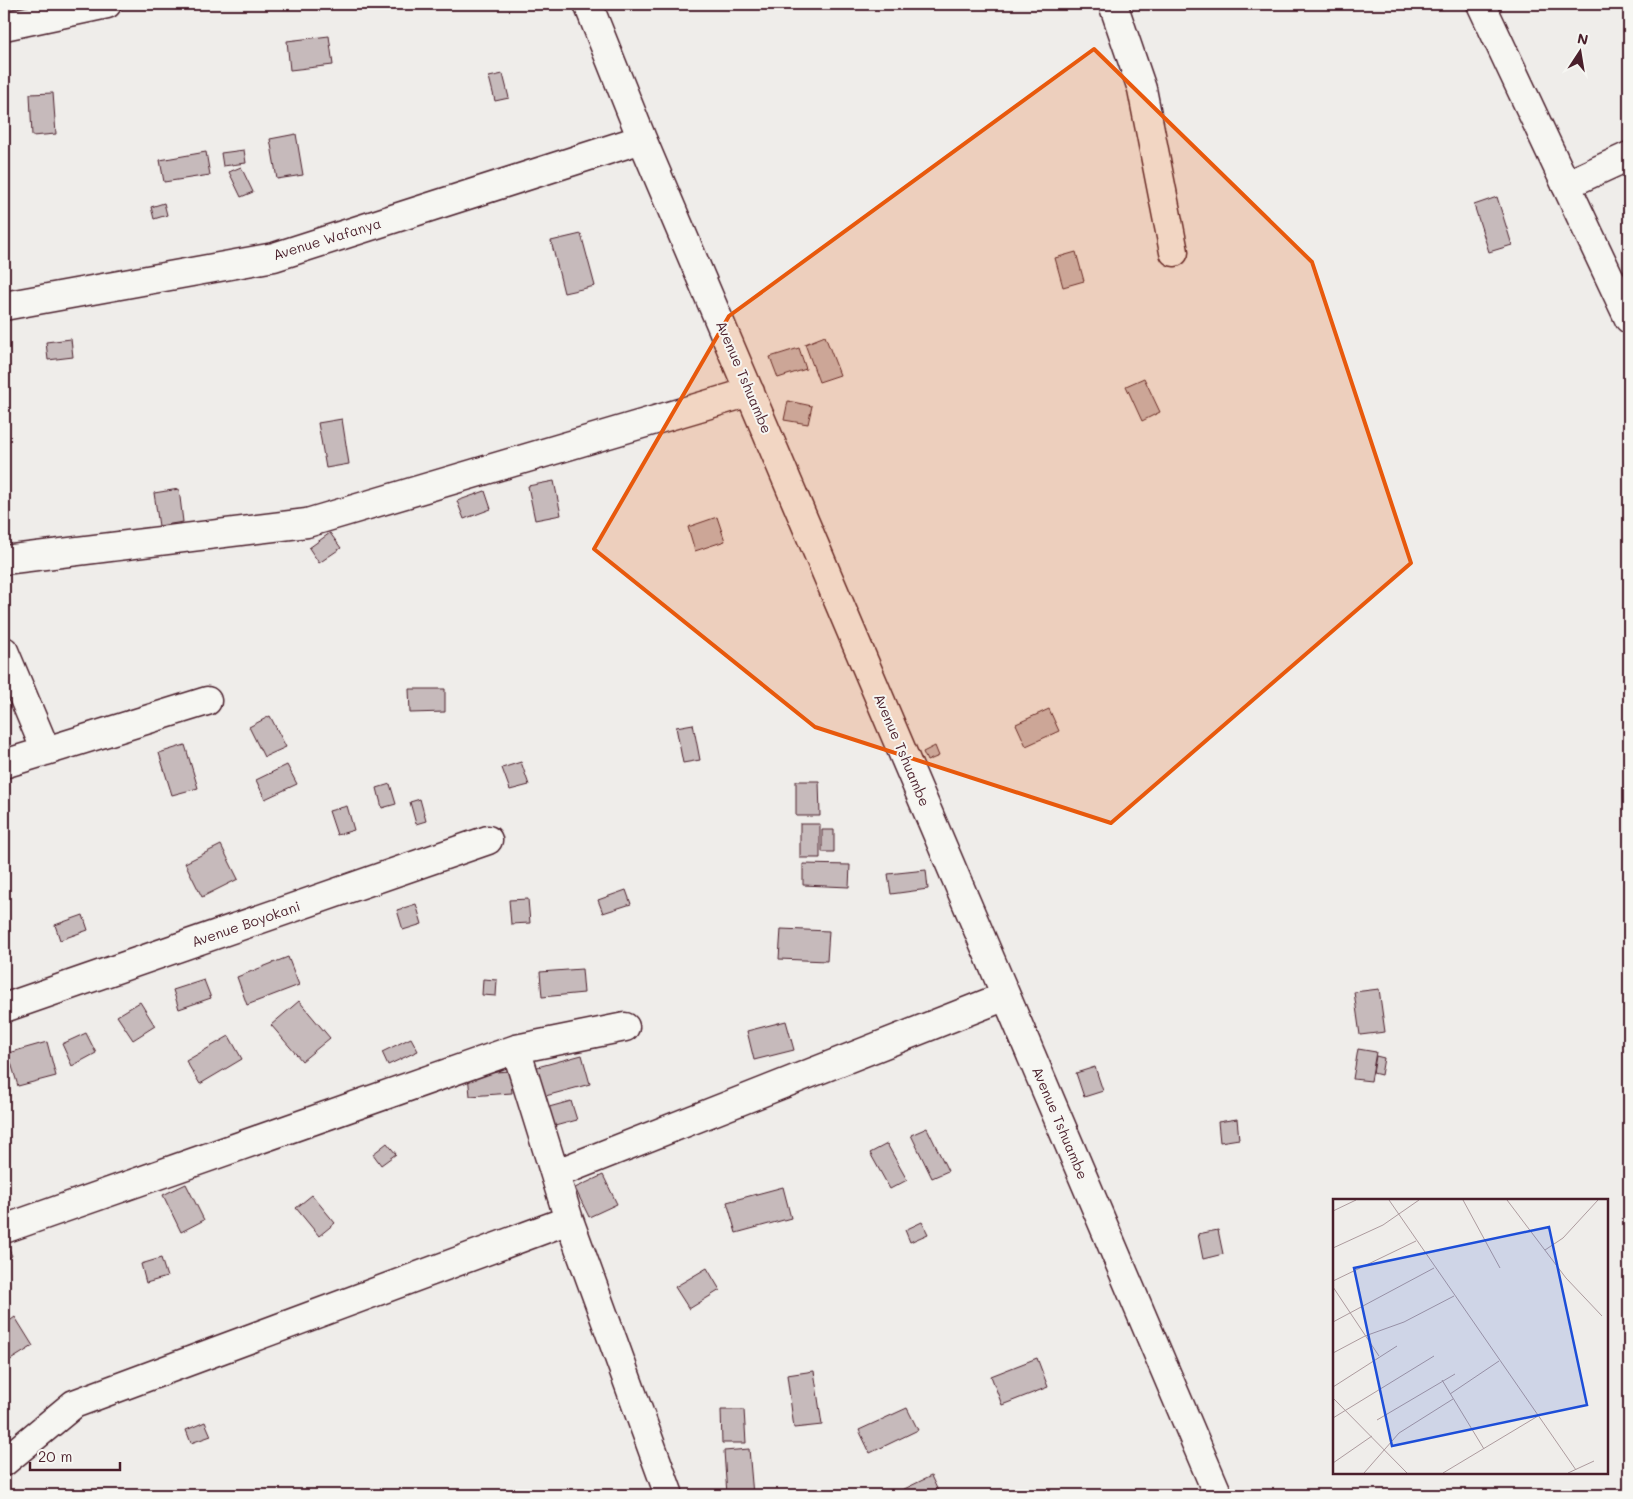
<svg xmlns="http://www.w3.org/2000/svg" width="1633" height="1499" viewBox="0 0 1633 1499" font-family="Mali,sans-serif">
  <rect width="100%" height="100%" fill="#efedea"/>
  <filter id="ink" filterUnits="userSpaceOnUse"><feTurbulence type="fractalNoise" baseFrequency=".02" numOctaves="2"/><feDisplacementMap in="SourceGraphic" scale="10" xChannelSelector="R" yChannelSelector="G"/><feConvolveMatrix kernelMatrix="1 2 1 2 8 2 1 2 1" color-interpolation-filters="sRGB"/></filter>
  <g filter="url(#ink)">
    <path fill="#c6babb" stroke="#4a1f2b" d="M 329,36 L 333,65 L 290,70 L 287,41 Z
      M 503,74 L 509,98 L 495,101 L 489,77 Z
      M 4,92 L 9,93 L 5,136 L 4,136 Z
      M 53,93 L 56,134 L 32,136 L 30,94 Z
      M 296,134 L 303,175 L 277,179 L 270,139 Z
      M 244,150 L 246,163 L 223,166 L 221,153 Z
      M 206,152 L 210,175 L 164,182 L 160,160 Z
      M 241,167 L 253,192 L 241,197 L 229,172 Z
      M 1497,197 L 1512,245 L 1489,252 L 1474,205 Z
      M 164,203 L 167,215 L 154,219 L 151,207 Z
      M 581,234 L 595,286 L 564,293 L 551,241 Z
      M 1076,252 L 1084,281 L 1063,287 L 1055,258 Z
      M 825,336 L 840,375 L 819,382 L 805,344 Z
      M 71,339 L 73,357 L 48,360 L 46,342 Z
      M 799,348 L 806,369 L 778,378 L 770,357 Z
      M 1144,378 L 1160,412 L 1142,421 L 1126,386 Z
      M 788,401 L 812,406 L 808,424 L 784,420 Z
      M 342,419 L 349,464 L 326,468 L 318,423 Z
      M 554,481 L 561,515 L 535,520 L 528,486 Z
      M 179,489 L 183,522 L 159,526 L 154,493 Z
      M 485,491 L 491,509 L 464,519 L 457,501 Z
      M 717,517 L 725,541 L 695,551 L 688,527 Z
      M 330,533 L 341,548 L 319,563 L 309,548 Z
      M 409,689 L 445,689 L 445,712 L 410,713 Z
      M 1049,709 L 1059,731 L 1026,746 L 1016,724 Z
      M 270,716 L 286,747 L 264,757 L 249,727 Z
      M 693,724 L 700,760 L 683,763 L 676,727 Z
      M 185,745 L 198,788 L 172,795 L 159,753 Z
      M 935,746 L 939,756 L 927,761 L 923,752 Z
      M 521,762 L 529,785 L 510,790 L 502,768 Z
      M 287,765 L 297,784 L 265,799 L 256,780 Z
      M 796,781 L 819,781 L 820,816 L 796,816 Z
      M 390,784 L 396,804 L 382,808 L 377,788 Z
      M 420,799 L 426,821 L 416,824 L 410,802 Z
      M 347,806 L 354,830 L 337,835 L 329,811 Z
      M 800,824 L 820,824 L 820,858 L 800,858 Z
      M 822,830 L 834,830 L 834,852 L 822,852 Z
      M 221,845 L 238,879 L 202,897 L 185,863 Z
      M 803,864 L 850,865 L 849,887 L 803,885 Z
      M 926,870 L 928,889 L 891,894 L 888,874 Z
      M 626,890 L 631,904 L 603,913 L 598,900 Z
      M 528,899 L 530,923 L 511,924 L 509,900 Z
      M 416,904 L 422,924 L 403,930 L 397,910 Z
      M 83,915 L 88,930 L 60,940 L 55,925 Z
      M 4,927 L 10,951 L 4,953 Z
      M 781,929 L 829,931 L 827,961 L 779,959 Z
      M 288,957 L 299,985 L 247,1005 L 237,977 Z
      M 582,969 L 584,993 L 542,997 L 540,972 Z
      M 483,979 L 497,980 L 496,996 L 482,995 Z
      M 204,980 L 211,998 L 179,1009 L 173,990 Z
      M 1379,989 L 1385,1032 L 1360,1035 L 1354,992 Z
      M 299,1001 L 330,1038 L 302,1061 L 271,1025 Z
      M 140,1002 L 155,1026 L 133,1040 L 117,1016 Z
      M 786,1021 L 794,1050 L 754,1060 L 747,1031 Z
      M 86,1033 L 96,1053 L 72,1066 L 62,1044 Z
      M 229,1036 L 242,1059 L 200,1084 L 186,1061 Z
      M 411,1038 L 418,1051 L 388,1065 L 382,1052 Z
      M 47,1042 L 56,1076 L 18,1086 L 8,1053 Z
      M 1358,1049 L 1376,1052 L 1371,1081 L 1353,1079 Z
      M 582,1055 L 590,1084 L 538,1098 L 530,1069 Z
      M 1376,1056 L 1384,1058 L 1381,1075 L 1373,1073 Z
      M 1095,1067 L 1103,1091 L 1084,1097 L 1076,1073 Z
      M 510,1071 L 512,1093 L 470,1096 L 468,1074 Z
      M 571,1101 L 577,1120 L 555,1126 L 549,1107 Z
      M 1237,1119 L 1239,1139 L 1220,1142 L 1218,1122 Z
      M 927,1128 L 948,1171 L 932,1178 L 911,1135 Z
      M 387,1143 L 396,1154 L 381,1165 L 373,1154 Z
      M 887,1144 L 907,1180 L 890,1189 L 870,1153 Z
      M 603,1175 L 617,1204 L 589,1217 L 575,1188 Z
      M 186,1184 L 204,1220 L 181,1232 L 163,1195 Z
      M 783,1187 L 791,1218 L 736,1233 L 727,1202 Z
      M 312,1195 L 335,1223 L 319,1236 L 296,1208 Z
      M 922,1222 L 928,1234 L 910,1242 L 905,1230 Z
      M 1218,1230 L 1223,1254 L 1203,1259 L 1198,1234 Z
      M 4,1239 L 12,1256 L 4,1260 Z
      M 161,1258 L 167,1277 L 146,1283 L 141,1264 Z
      M 707,1268 L 720,1290 L 689,1309 L 675,1287 Z
      M 15,1317 L 33,1346 L 4,1364 L 4,1325 Z
      M 1037,1358 L 1048,1387 L 1002,1405 L 991,1376 Z
      M 814,1371 L 822,1425 L 794,1428 L 787,1375 Z
      M 907,1408 L 918,1430 L 870,1453 L 859,1430 Z
      M 721,1410 L 744,1410 L 746,1443 L 722,1443 Z
      M 205,1422 L 211,1436 L 191,1443 L 186,1430 Z
      M 749,1449 L 753,1495 L 727,1495 L 724,1451 Z
      M 931,1476 L 940,1495 L 892,1495 Z"/>
    <g fill="none" stroke-linecap="round" stroke-linejoin="round">
      <g stroke="#4a1f2b" stroke-width="31">
        <path id="minor" d="M 588,4 L 642,139 L 1218,1495
          M 1113,4 L 1142,89 L 1174,252
          M 4,26 L 107,4
          M 1566,185 L 1629,156
          M 4,306 L 274,257 L 642,139
          M 4,560 L 307,523 L 750,392
          M 4,651 L 46,751
          M 4,764 L 207,701
          M 4,1008 L 488,840
          M 516,1049 L 569,1220 L 669,1495
          M 555,1174 L 1006,996
          M 4,1229 L 516,1049 L 625,1027
          M 4,1462 L 74,1404 L 569,1220"/>
      </g>
      <g stroke="#4a1f2b" stroke-width="31">
        <path id="tertiary" d="M 1481,4 L 1629,319"/>
      </g>
      <use href="#minor" stroke="#f6f6f2" stroke-width="28"/>
      <use href="#tertiary" stroke="#f6f6f2" stroke-width="28"/>
    </g>
  </g>
  <path fill="#e8590c" fill-opacity="0.2" stroke="#e8590c" stroke-width="4" stroke-linejoin="round" d="M 1094,49 L 1312,262 L 1411,563 L 1111,823 L 815,727 L 594,549 L 729,316 Z"/>
  <g text-anchor="middle" stroke-width="4" stroke-linejoin="round" paint-order="stroke">
    <g font-size="14" fill="#4a1f2b" stroke="#f6f6f2">
      <text transform="translate(327 239) rotate(-17)" y="5">Avenue Wafanya</text>
      <text transform="translate(744 377) rotate(67)" y="5">Avenue Tshuambe</text>
      <text transform="translate(902 750) rotate(67)" y="5">Avenue Tshuambe</text>
      <text transform="translate(246 924) rotate(-19)" y="5">Avenue Boyokani</text>
      <text transform="translate(1060 1123) rotate(67)" y="5">Avenue Tshuambe</text>
    </g>
  </g>
  <g transform="translate(1333 1199)">
    <rect width="275" height="275" fill="#efedea"/>
    <path fill="none" stroke="#ad9b9e" stroke-width="1" d="M 56,1 L 243,271M 130,1 L 167,69M 174,1 L 233,79 L 269,117M 0,12 L 23,1M 0,49 L 50,26 L 86,1M 212,51 L 230,39 L 265,1M 0,82 L 83,42M 0,88 L 46,157M 0,123 L 101,69M 0,154 L 32,137 L 71,123 L 121,97M 109,181 L 151,250M 0,188 L 64,147M 117,195 L 166,162M 0,199 L 74,274M 0,219 L 101,157M 44,221 L 122,175M 0,264 L 39,237M 31,274 L 66,234 L 120,200M 110,274 L 205,217M 235,274 L 261,262"/>
    <path fill="#1d4ed8" fill-opacity="0.15" stroke="#1d4ed8" stroke-width="2.5" d="M 216,28 L 254,206 L 59,247 L 21,69 Z"/>
    <rect width="275" height="275" fill="none" stroke="#4a1f2b" stroke-width="2.5"/>
  </g>
  <rect width="1633" height="1499" fill="none" stroke="#f6f6f2" stroke-width="20"/>
  <rect x="10" y="10" width="1613" height="1479" fill="none" stroke="#4a1f2b" stroke-width="2" filter="url(#ink)"/>
  <g transform="translate(1580 52) rotate(12)" stroke="#f6f6f2" stroke-width="4" paint-order="stroke">
  <path d="M0-4L9 19L0 12L-9 19Z" fill="#4a1f2b"/>
  <text y="-8" font-size="14" font-weight="bold" text-anchor="middle" fill="#4a1f2b">N</text>
  </g>
  <path d="M30 1462v8h90v-8" fill="none" stroke="#4a1f2b" stroke-width="2.5"/>
  <text x="38" y="1462" font-size="15" fill="#4a1f2b" stroke="#f6f6f2" stroke-width="4" paint-order="stroke">20 m</text>
</svg>
